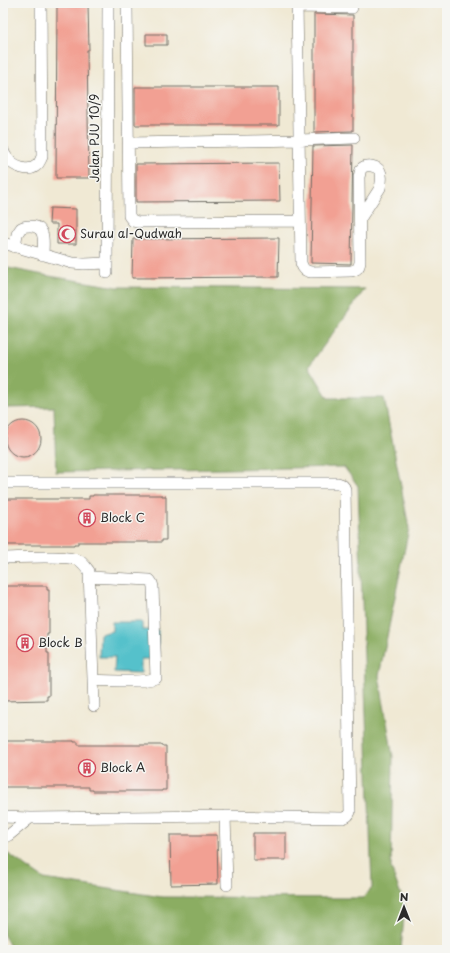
<svg xmlns="http://www.w3.org/2000/svg" width="450" height="953" viewBox="0 0 450 953" font-family="'Playpen Sans',sans-serif">
  <rect width="100%" height="100%" fill="#f6f6f2"/>
  <filter id="ink" filterUnits="userSpaceOnUse"><feTurbulence type="fractalNoise" baseFrequency=".025" numOctaves="2"/><feDisplacementMap in="SourceGraphic" scale="8" xChannelSelector="R" yChannelSelector="G"/><feConvolveMatrix kernelMatrix="1 2 1 2 8 2 1 2 1" color-interpolation-filters="sRGB"/></filter>
  <filter id="wash" filterUnits="userSpaceOnUse"><feTurbulence type="fractalNoise" baseFrequency=".012" numOctaves="4" result="noise"/><feDisplacementMap in="SourceGraphic" scale="16" xChannelSelector="R" yChannelSelector="G"/><feGaussianBlur stdDeviation="0.9" result="paint"/><feColorMatrix in="noise" values="0 0 0 0 0 0 0 0 0 0 0 0 0 0 0 0 0 1.4 0 .05"/><feComposite in="paint" operator="in"/></filter>
  <g filter="url(#wash)">
    <rect width="100%" height="100%" fill="#f0e9d4"/>
    <path fill="#8bad62" stroke="#5b6c46" d="M 3,267 L 49,276 L 117,287 L 365,289 L 309,366 L 328,398 L 384,398 L 409,528 L 379,676 L 393,757 L 391,868 L 405,906 L 401,950 L 12,950 L 3,934 L 3,852 L 4,851 L 44,879 L 162,897 L 363,898 L 372,888 L 358,486 L 344,467 L 56,472 L 54,407 L 6,408 L 3,412 Z"/>
    <path fill="#54c1cb" stroke="#40767b" d="M 112,622 L 142,622 L 142,630 L 158,630 L 158,659 L 141,659 L 141,673 L 114,672 L 115,657 L 99,657 L 100,634 L 112,631 Z"/>
    <g id="blocks">
      <path fill="#f2a093" d="M 57,3 L 88,3 L 89,50 L 87,50 L 89,178 L 56,178 Z
        M 314,14 L 353,15 L 353,131 L 314,132 Z
        M 146,34 L 167,34 L 167,45 L 146,45 Z
        M 135,87 L 279,87 L 279,125 L 135,125 Z
        M 353,145 L 351,264 L 311,263 L 313,146 Z
        M 279,163 L 280,201 L 136,202 L 136,164 Z
        M 50,208 L 76,209 L 76,244 L 57,244 L 57,224 L 49,224 Z
        M 279,238 L 278,277 L 132,278 L 133,239 Z
        M5 439a18 18 0 1 1 36 0a18 18 0 1 1-36 0Z
        M 93,495 L 162,495 L 162,496 L 166,496 L 166,540 L 162,540 L 162,542 L 78,542 L 78,544 L 74,544 L 74,545 L 4,545 L 4,544 L 3,544 L 3,500 L 4,500 L 4,499 L 89,499 L 89,496 L 93,496 Z
        M 3,586 L 47,586 L 47,590 L 49,590 L 49,634 L 47,634 L 47,653 L 49,653 L 49,696 L 47,696 L 47,700 L 3,701 Z
        M 4,741 L 74,741 L 74,742 L 78,742 L 78,745 L 162,745 L 162,746 L 166,746 L 166,790 L 162,790 L 162,791 L 93,791 L 93,790 L 89,790 L 89,787 L 4,787 L 4,786 L 3,786 L 3,742 L 4,742 Z
        M 253,833 L 286,833 L 286,860 L 253,860 Z
        M 170,835 L 217,835 L 218,884 L 171,885 Z"/>
    </g>
  </g>
  <g filter="url(#ink)">
    <use href="#blocks" fill-opacity="0" stroke="#706e66" stroke-width="1"/>
    <g fill="none" stroke-linecap="round" stroke-linejoin="round">
      <g stroke="#706e66" stroke-width="12">
        <path id="minor" d="M 127,3 L 129,216 L 133,221 L 138,222 L 300,221
          M 297,3 L 301,263 C 303,269 305,271 311,272 L 351,271 C 357,270 359,268 360,262 L 359,177 C 360,174 360,170 362,168 C 367,164 377,166 380,171 C 383,176 381,183 380,188 L 360,219
          M 297,7 L 352,8
          M 129,143 L 299,140 L 354,138
          M 3,150 C 4,153 6,157 8,159 C 14,167 29,173 37,165 C 40,163 40,160 42,157 L 41,3
          M 3,243 L 72,263 L 84,264 L 107,263
          M 15,247 L 17,234 L 21,228 C 24,226 26,226 30,226 C 47,226 43,243 43,255
          M 107,273 L 108,3
          M 3,483 L 338,483 C 342,484 344,485 345,489 L 350,812 C 349,815 347,817 343,818 L 225,816 L 30,818 L 3,817
          M 3,558 C 19,558 68,554 80,561 C 84,564 86,567 89,571 L 94,706
          M 89,577 L 150,580 L 152,583 L 153,587 L 156,678 C 148,681 139,681 131,681 C 118,681 106,681 93,680
          M 225,816 L 227,885
          M 3,838 L 9,835 L 30,818"/>
      </g>
      <use href="#minor" stroke="#fff" stroke-width="11"/>
    </g>
  </g>
  <defs>
    <g id="mosque-ring" transform="scale(0.9)"><circle r="9.5" fill="#f6f6f2" stroke="#d1495b" stroke-width="1.5"/><path d="M3.5-4.9A6 6 0 1 0 3.5 4.9A5 5 0 1 1 3.5-4.9Z" fill="#d1495b"/></g>
    <g id="building-ring" transform="scale(0.9)"><circle r="9.5" fill="#f6f6f2" stroke="#d1495b" stroke-width="1.5"/><path d="M-4-6H4V6H1V3H-1V6H-4ZM-2.5-4.3h1.7v1.8h-1.7ZM.8-4.3h1.7v1.8H.8ZM-2.5-1h1.7V.8h-1.7ZM.8-1h1.7V.8H.8Z" fill="#d1495b"/></g>
  </defs>
  <g fill-rule="evenodd">
    <use href="#mosque-ring" x="67" y="234"/>
    <use href="#building-ring" x="87" y="518"/>
    <use href="#building-ring" x="25" y="643"/>
    <use href="#building-ring" x="87" y="768"/>
  </g>
  <g text-anchor="middle" stroke-width="3" stroke-linejoin="round" paint-order="stroke">
    <g font-size="12" fill="#2b2b2b" stroke="#f6f6f2">
      <text transform="translate(95 138) rotate(-90)" y="4">Jalan PJU 10/9</text>
    </g>
    <g font-size="12" fill="#2b2b2b" stroke="#f6f6f2" text-anchor="start">
      <text x="80" y="238">Surau al-Qudwah</text>
      <text x="100" y="522">Block C</text>
      <text x="38" y="647">Block B</text>
      <text x="100" y="772">Block A</text>
    </g>
  </g>
  <rect width="450" height="953" fill="none" stroke="#f6f6f2" stroke-width="16"/>
  <g transform="translate(404 907)" stroke="#f6f6f2" stroke-width="3" paint-order="stroke">
  <path d="M0-3L7 15L0 10L-7 15Z" fill="#2b2b2b"/>
  <text y="-6" font-size="11" font-weight="bold" text-anchor="middle" fill="#2b2b2b">N</text>
  </g>
</svg>
